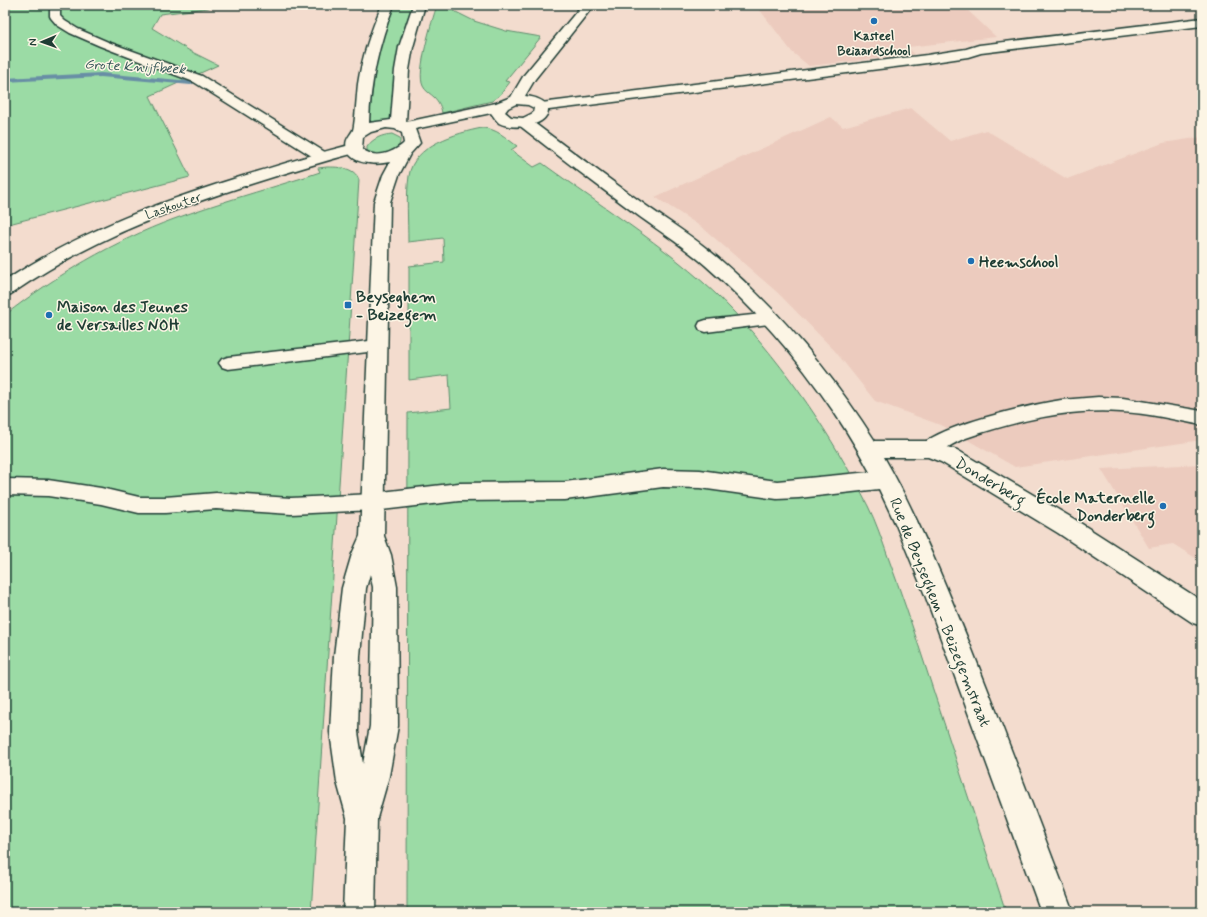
<svg xmlns="http://www.w3.org/2000/svg" width="1207" height="917" viewBox="0 0 1207 917" font-family="Mynerve,sans-serif">
  <rect width="100%" height="100%" fill="#f3dcce"/>
  <filter id="ink" filterUnits="userSpaceOnUse"><feTurbulence type="fractalNoise" baseFrequency=".025" numOctaves="2"/><feDisplacementMap in="SourceGraphic" scale="8" xChannelSelector="R" yChannelSelector="G"/><feConvolveMatrix kernelMatrix="1 2 1 2 8 2 1 2 1" color-interpolation-filters="sRGB"/></filter>
  <g filter="url(#ink)">
    <path fill="#eccbbe" d="M 756,5 L 962,5 L 996,37 L 908,47 L 914,54 L 809,66 L 792,52 Z
      M 911,108 L 950,141 L 986,130 L 1067,179 L 1163,143 L 1202,137 L 1202,440 L 1015,467 L 943,426 L 875,401 L 835,351 L 778,293 L 703,228 L 655,197 L 831,117 L 843,127 Z
      M 1202,464 L 1202,562 L 1173,544 L 1149,548 L 1101,469 Z"/>
    <path fill="#9bdba5" stroke="#5d8c6c" d="M 5,5 L 216,5 L 208,8 L 160,14 L 152,28 L 190,51 L 218,65 L 150,96 L 190,177 L 5,225 Z
      M 394,5 L 413,5 C 402,31 395,59 393,87 C 392,98 392,108 391,119 L 385,121 L 372,122 L 369,119 L 376,61 L 387,22 Z
      M 437,5 L 442,5 L 474,21 L 506,31 L 541,37 L 505,81 L 510,82 L 500,95 L 492,101 L 442,113 C 441,107 439,102 434,97 C 431,94 425,91 423,86 C 416,72 432,21 437,5 Z
      M 482,128 C 496,128 506,138 517,146 L 511,150 L 534,167 L 542,163 C 605,209 680,255 733,311 C 787,368 832,436 868,506 C 876,522 882,540 888,557 C 901,592 913,628 925,665 C 952,747 979,830 1006,912 L 407,912 L 408,413 L 451,408 L 449,375 L 409,380 L 409,266 L 444,262 L 443,238 L 408,242 C 408,220 406,197 409,176 C 413,145 457,133 482,128 Z
      M 392,134 L 400,138 C 402,151 386,154 376,157 L 367,153 L 367,147 C 373,138 382,135 392,134 Z
      M 327,167 C 338,167 355,167 359,180 L 311,912 L 5,912 L 5,315 C 55,276 114,241 174,219 C 217,203 261,191 305,177 L 320,172 L 318,168 Z"/>
    <g fill="none" stroke-linecap="round" stroke-linejoin="round">
      <path fill="#678ea5" fill-rule="evenodd" d="M 101,73 L 191,81 L 194,83 L 191,85 L 101,77 L 5,82 L 5,78 Z"/>
      <g stroke="#1f3d34" stroke-width="3">
        <path id="service" d="M 50,5 L 60,5 L 60,16 L 65,21 L 78,29 L 108,42 L 202,76 L 328,154 L 330,157 L 328,160 L 318,160 L 194,82 L 100,46 L 70,33 L 57,25 L 51,18 L 50,16 Z
          M 771,313 L 777,315 L 779,319 L 777,323 L 706,332 L 700,330 L 698,326 L 700,322 L 706,320 Z
          M 378,340 L 384,342 L 386,346 L 384,350 L 228,369 L 222,367 L 219,363 L 222,359 L 228,357 Z
          M 1098,397 L 1123,398 L 1202,411 L 1202,425 C 1175,420 1148,413 1121,412 C 1069,408 1016,421 966,438 C 953,443 942,452 928,456 L 921,454 L 919,449 C 930,427 1035,404 1061,400 C 1073,399 1086,398 1098,397 Z
          M 5,479 L 48,480 L 101,488 L 139,497 L 165,497 L 216,493 L 291,498 L 373,494 L 380,496 L 383,502 L 380,508 L 373,510 L 291,514 L 216,509 L 165,513 L 139,513 L 101,504 L 48,496 L 5,495 Z"/>
      </g>
      <g stroke="#1f3d34" stroke-width="3">
        <path id="minor" d="M 1202,18 L 1202,26 L 981,53 L 968,57 L 927,63 L 541,111 L 536,110 L 534,107 L 536,104 L 541,103 L 927,55 L 966,49 L 979,45 Z
          M 524,118 L 529,119 C 566,147 603,175 641,202 C 666,220 694,237 717,257 C 779,310 831,372 875,441 L 928,441 L 957,450 L 1074,519 L 1202,601 L 1202,626 L 1193,623 L 1058,533 L 941,462 L 928,457 L 884,457 C 919,518 944,582 971,647 C 1006,735 1039,823 1073,912 L 1041,912 L 925,595 L 896,525 L 879,489 L 799,498 L 777,499 L 700,488 L 663,487 L 565,500 L 459,501 L 373,511 L 365,509 L 362,502 L 365,495 L 373,493 L 459,483 L 565,482 L 663,469 L 700,470 L 777,481 L 870,472 C 828,394 771,323 705,265 C 682,245 656,229 632,211 C 594,183 556,154 519,125 L 517,122 L 519,119 Z
          M 354,144 L 359,146 L 362,149 L 359,152 C 324,161 289,172 254,183 C 166,211 88,241 11,294 L 5,296 L 5,281 C 78,232 159,202 243,176 C 280,165 317,153 354,144 Z"/>
      </g>
      <g stroke="#1f3d34" stroke-width="3">
        <path id="tertiary" d="M 382,5 L 394,5 C 379,43 370,82 369,123 L 391,120 L 395,70 L 399,47 L 413,5 L 425,5 L 413,47 L 409,70 L 406,122 L 496,103 L 511,97 L 524,75 L 582,5 L 594,5 L 535,79 L 525,96 C 534,97 543,99 548,107 C 548,110 548,114 546,116 C 539,128 510,129 499,123 C 496,120 494,117 491,113 L 415,129 L 420,143 L 410,154 L 399,175 L 390,202 L 384,536 L 391,555 L 397,587 L 398,726 L 389,776 L 377,818 L 375,912 L 343,912 L 347,818 L 337,782 L 330,732 L 334,656 L 342,588 L 352,554 L 360,536 L 374,202 L 383,175 L 390,162 C 377,165 351,165 347,149 C 344,140 350,136 353,130 C 355,126 357,92 358,84 C 362,57 371,30 382,5 ZM 516,104 L 528,105 L 534,108 L 533,113 L 523,118 L 511,117 L 505,112 L 508,108 ZM 386,128 L 395,129 L 402,133 L 404,143 L 402,145 C 390,154 375,159 362,149 L 363,137 L 371,132 ZM 370,574 L 373,587 L 370,726 L 363,764 L 358,732 L 360,656 L 366,588 Z"/>
      </g>
      <use href="#service" fill="#fcf5e5" fill-rule="evenodd"/>
      <use href="#minor" fill="#fcf5e5" fill-rule="evenodd"/>
      <use href="#tertiary" fill="#fcf5e5" fill-rule="evenodd"/>
    </g>
  </g>
  <g fill="#1f6fb2" stroke="#fcf5e5" stroke-width="1.5">
    <circle cx="874" cy="21" r="4"/>
    <circle cx="971" cy="261" r="4"/>
    <rect x="344" y="301" width="8" height="8" rx="2"/>
    <circle cx="49" cy="315" r="4"/>
    <circle cx="1163" cy="506" r="4"/>
  </g>
  <g text-anchor="middle" stroke-width="3" stroke-linejoin="round" paint-order="stroke">
    <g font-size="13" font-weight="bold" fill="#1f3d34" stroke="#fcf5e5">
      <text x="874" y="40">Kasteel<tspan x="874" dy="15">Beiaardschool</tspan></text>
    </g>
    <g font-size="13" fill="#1f3d34" stroke="#fcf5e5">
      <text transform="translate(173 205) rotate(-19)" y="5">Laskouter</text>
    </g>
    <g font-size="14" font-style="italic" fill="#37585a" stroke="#fcf5e5">
      <text transform="translate(135 66) rotate(3)" y="5">Grote Knijfbeek</text>
    </g>
    <g font-size="16" font-weight="bold" fill="#1f3d34" stroke="#fcf5e5" text-anchor="start">
      <text x="979" y="267">Heemschool</text>
      <text x="356" y="302">Beyseghem<tspan x="356" dy="18">- Beizegem</tspan></text>
      <text x="57" y="312">Maison des Jeunes<tspan x="57" dy="18">de Versailles NOH</tspan></text>
      <text x="1155" y="503" text-anchor="end">École Maternelle<tspan x="1155" dy="18">Donderberg</tspan></text>
    </g>
    <g font-size="16" fill="#1f3d34" stroke="#fcf5e5">
      <text transform="translate(991 481) rotate(31)" y="6">Donderberg</text>
      <text transform="translate(941 612) rotate(68)" y="6">Rue de Beyseghem - Beizegemstraat</text>
    </g>
  </g>
  <rect width="1207" height="917" fill="none" stroke="#fcf5e5" stroke-width="20"/>
  <rect x="10" y="10" width="1187" height="897" fill="none" stroke="#1f3d34" stroke-width="1.5" filter="url(#ink)"/>
  <g transform="translate(42 42) rotate(268)" stroke="#fcf5e5" stroke-width="3" paint-order="stroke">
  <path d="M0-3L7 15L0 10L-7 15Z" fill="#1f3d34"/>
  <text y="-6" font-size="11" font-weight="bold" text-anchor="middle" fill="#1f3d34">N</text>
  </g>
</svg>
